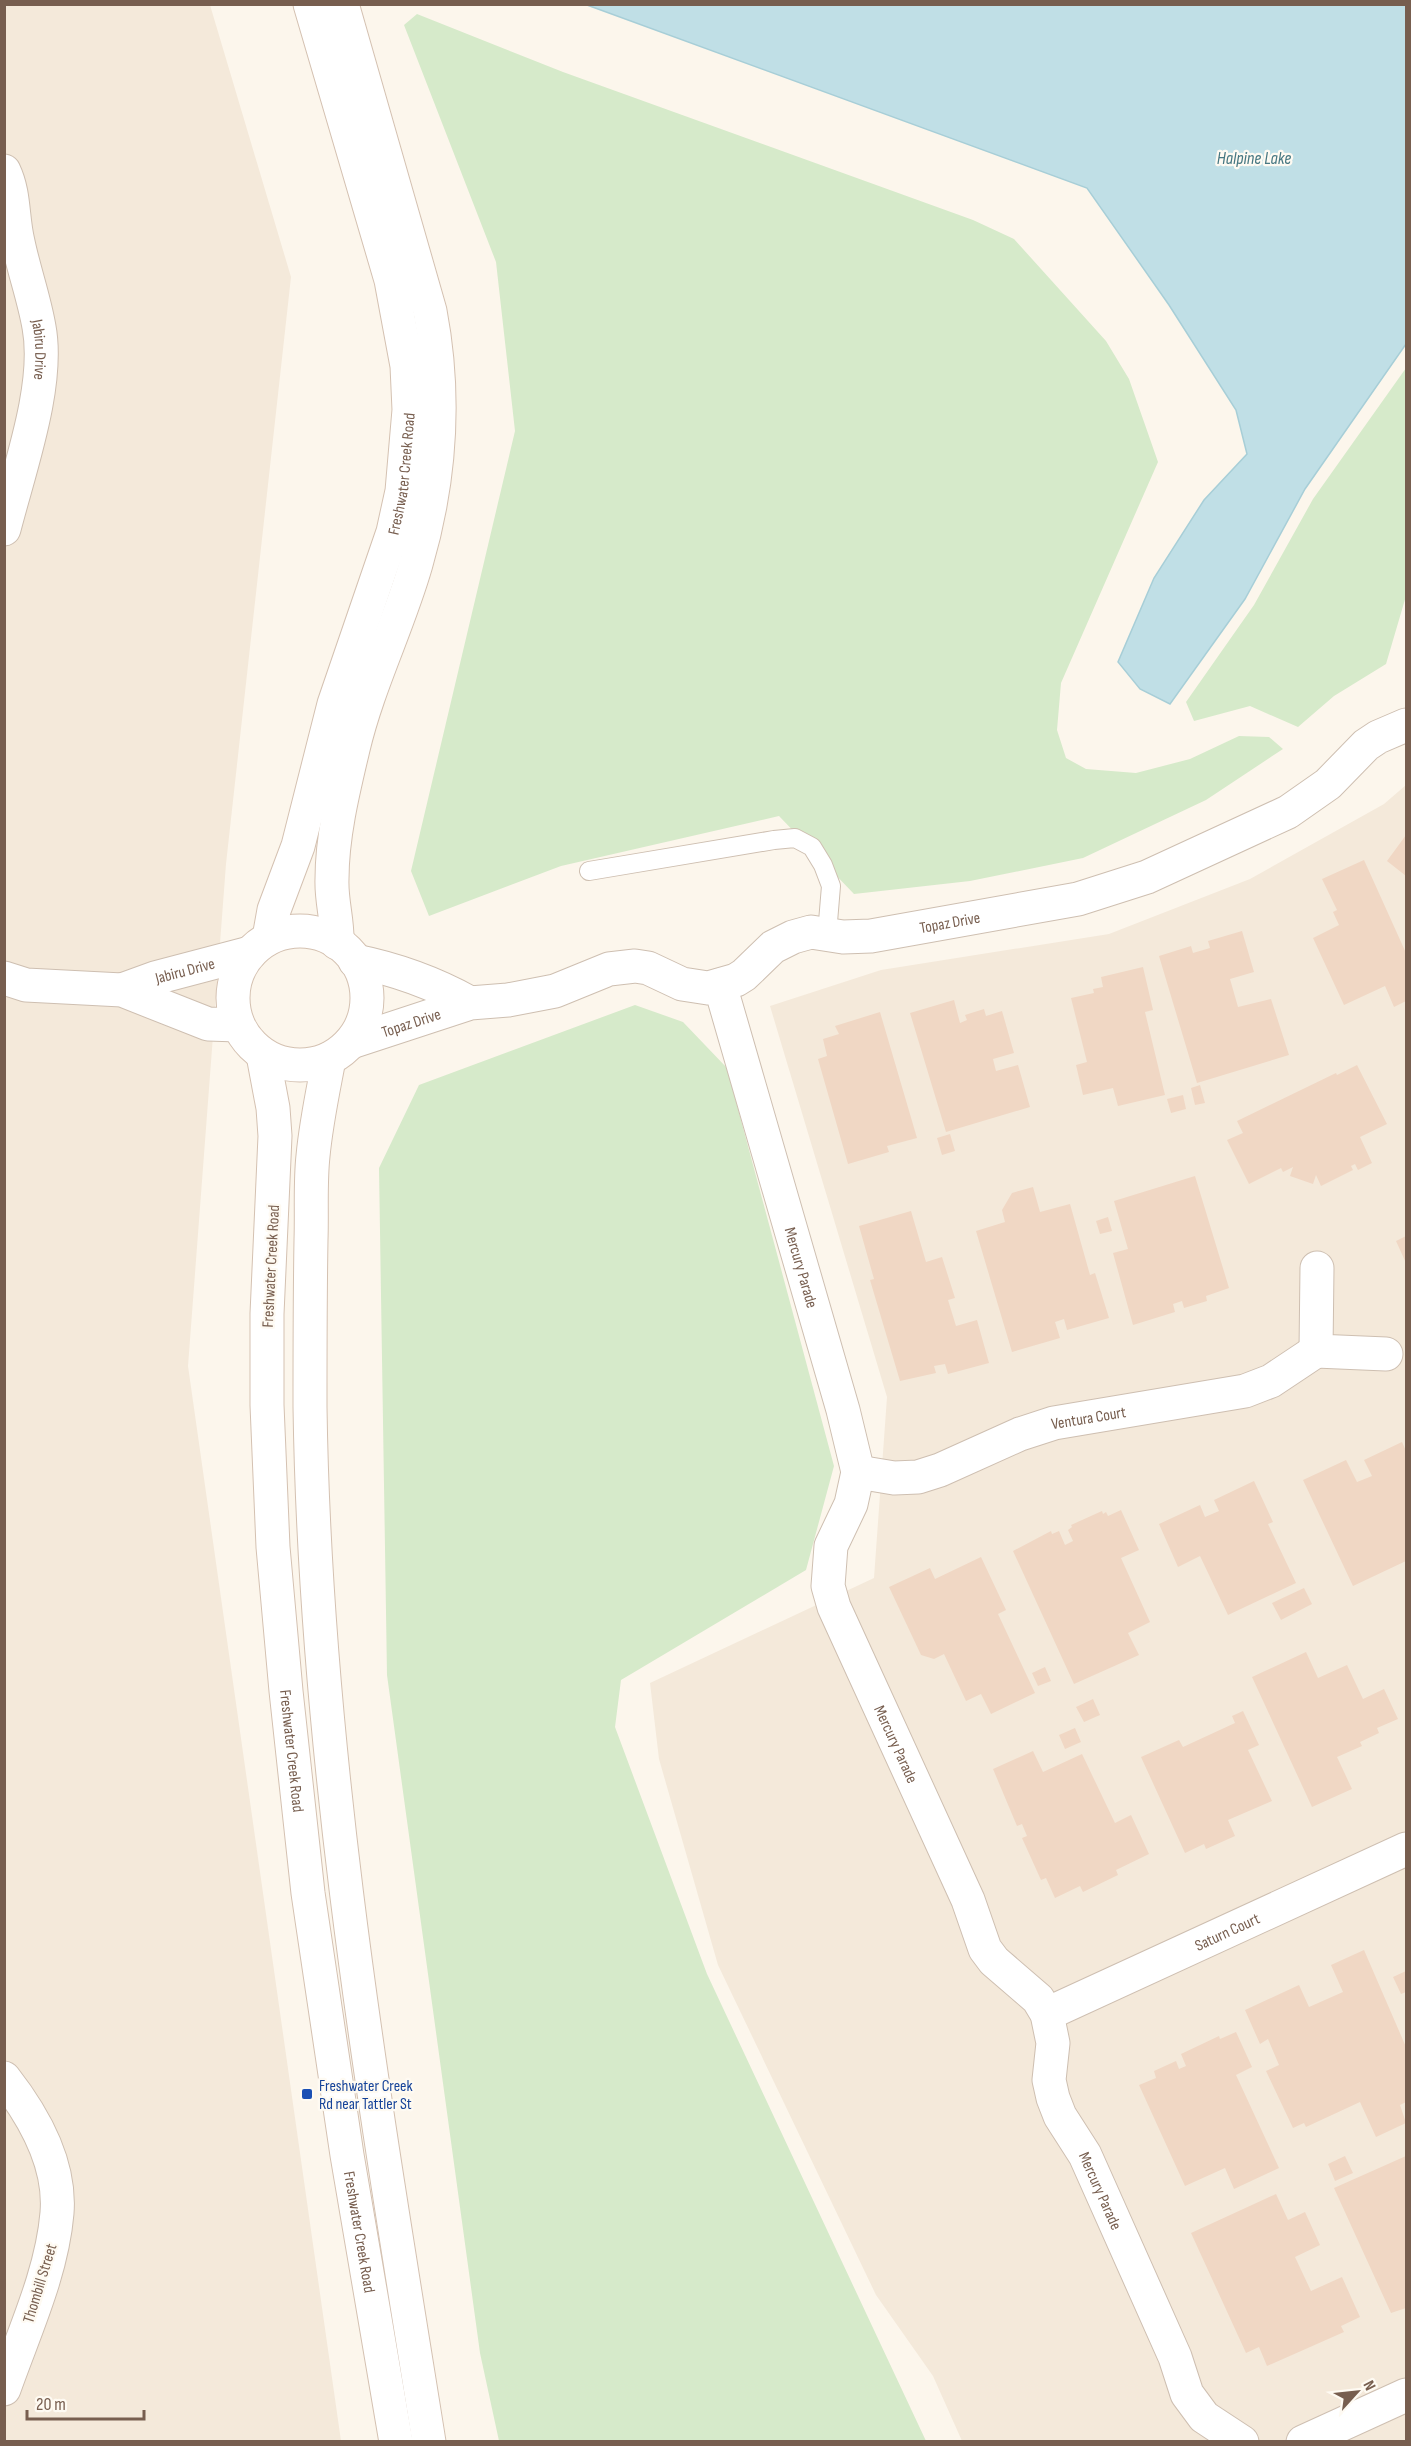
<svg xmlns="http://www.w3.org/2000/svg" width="1411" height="2446" viewBox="0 0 1411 2446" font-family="'Sofia Sans Condensed',sans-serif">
  <rect width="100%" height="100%" fill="#fcf6ec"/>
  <path fill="#f4e9da" d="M 5,5 L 210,5 L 291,277 L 226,864 L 188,1366 L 341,2441 L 5,2442 Z
    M 1406,785 L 1406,2441 L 962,2441 L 933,2376 L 876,2295 L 718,1965 L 659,1759 L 650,1683 L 874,1578 L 887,1397 L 770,1006 L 881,970 L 1109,934 L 1250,879 L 1384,804 Z"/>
  <path fill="#d6eaca" d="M 417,14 L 563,72 L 973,220 L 1014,239 L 1106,341 L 1129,379 L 1158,462 L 1061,683 L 1057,730 L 1066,758 L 1086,769 L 1136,773 L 1190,759 L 1239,736 L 1269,737 L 1283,749 L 1206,800 L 1083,858 L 970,881 L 854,894 L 779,816 L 561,866 L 429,916 L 411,871 L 515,431 L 496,262 L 404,25 Z
    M 1406,368 L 1406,596 L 1386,664 L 1334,696 L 1298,727 L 1250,706 L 1194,721 L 1186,702 L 1254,605 L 1313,499 Z
    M 635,1005 L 683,1022 L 727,1068 L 834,1466 L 806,1570 L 621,1680 L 615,1727 L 707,1974 L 926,2441 L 499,2441 L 480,2353 L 387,1675 L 379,1168 L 419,1085 Z"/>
  <path fill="#c0dfe6" stroke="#a7ced7" stroke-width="1.5" d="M 587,5 L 1406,5 L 1406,344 L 1305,489 L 1245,599 L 1170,704 L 1140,689 L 1118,662 L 1154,578 L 1204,500 L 1247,454 L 1236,410 L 1169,305 L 1087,188 Z"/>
  <path fill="#f0d7c4" d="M 1406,835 L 1406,876 L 1387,861 Z
    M 1364,860 L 1406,953 L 1406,1001 L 1394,1007 L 1385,986 L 1344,1005 L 1313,938 L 1339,925 L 1333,912 L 1337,910 L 1322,879 Z
    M 1242,931 L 1254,972 L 1230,979 L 1238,1007 L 1271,999 L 1289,1055 L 1197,1083 L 1159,956 L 1191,946 L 1193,953 L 1210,948 L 1208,941 Z
    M 1143,967 L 1153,1010 L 1145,1012 L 1165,1095 L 1118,1106 L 1113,1088 L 1083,1095 L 1076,1065 L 1087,1062 L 1071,998 L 1094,993 L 1093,989 L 1103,987 L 1101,977 Z
    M 954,1000 L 960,1023 L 967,1020 L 965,1015 L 984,1009 L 986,1016 L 1002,1011 L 1014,1053 L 993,1059 L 996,1071 L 1018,1065 L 1030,1107 L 946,1132 L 910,1013 Z
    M 880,1012 L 917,1138 L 887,1146 L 889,1152 L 848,1164 L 818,1059 L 827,1056 L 823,1039 L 839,1034 L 835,1026 Z
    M 1357,1065 L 1387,1124 L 1360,1137 L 1372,1163 L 1358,1170 L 1355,1164 L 1351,1166 L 1353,1170 L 1321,1186 L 1316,1175 L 1313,1184 L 1290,1176 L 1293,1167 L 1283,1172 L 1281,1168 L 1249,1184 L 1227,1140 L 1243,1133 L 1237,1121 L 1336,1073 L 1337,1075 Z
    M 1200,1085 L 1205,1103 L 1195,1105 L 1191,1088 Z
    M 1183,1095 L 1186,1109 L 1171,1113 L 1167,1099 Z
    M 950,1134 L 955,1151 L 942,1155 L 937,1138 Z
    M 1195,1176 L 1229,1288 L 1206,1296 L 1207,1301 L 1184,1308 L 1182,1301 L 1173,1304 L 1175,1312 L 1133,1325 L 1113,1253 L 1128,1249 L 1114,1201 Z
    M 1033,1187 L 1040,1212 L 1070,1204 L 1090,1275 L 1095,1273 L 1109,1318 L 1067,1330 L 1064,1319 L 1055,1322 L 1060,1338 L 1012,1352 L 976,1231 L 1005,1222 L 1002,1210 L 1012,1193 Z
    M 911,1211 L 926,1262 L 942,1257 L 955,1298 L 948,1300 L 956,1326 L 977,1320 L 989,1363 L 948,1374 L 945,1364 L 934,1366 L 936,1373 L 900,1381 L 870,1280 L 874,1279 L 859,1226 Z
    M 1108,1217 L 1112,1231 L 1100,1234 L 1096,1221 Z
    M 1406,1236 L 1406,1263 L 1396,1241 Z
    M 1402,1442 L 1406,1451 L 1406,1561 L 1353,1586 L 1303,1480 L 1346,1460 L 1357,1482 L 1372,1476 L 1364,1460 Z
    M 1254,1481 L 1273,1522 L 1268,1524 L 1296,1583 L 1228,1615 L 1200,1556 L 1178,1567 L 1159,1524 L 1200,1505 L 1205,1517 L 1219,1511 L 1214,1500 Z
    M 1121,1510 L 1139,1550 L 1121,1558 L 1150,1622 L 1128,1633 L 1139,1655 L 1074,1684 L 1013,1551 L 1051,1531 L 1052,1534 L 1059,1531 L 1065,1545 L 1073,1541 L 1068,1530 L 1072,1527 L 1071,1525 L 1102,1511 L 1103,1514 L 1106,1512 L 1108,1516 Z
    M 981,1557 L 1006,1610 L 998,1614 L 1035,1693 L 991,1714 L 981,1694 L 966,1701 L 944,1654 L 934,1659 L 921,1655 L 889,1587 L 930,1568 L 935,1579 Z
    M 1304,1588 L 1312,1604 L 1281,1620 L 1272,1603 Z
    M 1306,1652 L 1318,1678 L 1347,1665 L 1363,1699 L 1384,1689 L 1398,1719 L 1377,1728 L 1379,1733 L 1360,1742 L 1362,1746 L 1337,1757 L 1352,1789 L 1312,1807 L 1252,1677 Z
    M 1045,1667 L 1051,1681 L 1038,1686 L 1032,1673 Z
    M 1093,1699 L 1100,1715 L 1084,1722 L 1076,1707 Z
    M 1243,1711 L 1259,1745 L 1248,1750 L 1272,1801 L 1228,1820 L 1235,1836 L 1206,1849 L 1204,1844 L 1185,1853 L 1141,1757 L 1179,1740 L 1183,1747 L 1235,1723 L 1232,1716 Z
    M 1075,1728 L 1081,1742 L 1065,1749 L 1059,1735 Z
    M 1033,1751 L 1043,1772 L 1082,1754 L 1115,1823 L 1131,1815 L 1149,1854 L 1116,1870 L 1118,1875 L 1083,1892 L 1080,1886 L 1055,1898 L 1046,1878 L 1041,1880 L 1022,1838 L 1027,1836 L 1022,1824 L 1017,1826 L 993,1769 Z
    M 1364,1950 L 1406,2047 L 1406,2102 L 1400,2105 L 1406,2123 L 1376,2137 L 1360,2102 L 1306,2127 L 1304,2123 L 1293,2128 L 1266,2071 L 1279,2065 L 1268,2039 L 1260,2044 L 1245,2010 L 1299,1985 L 1309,2007 L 1343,1992 L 1331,1965 Z
    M 1406,1971 L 1406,1992 L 1401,1994 L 1393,1977 Z
    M 1236,2032 L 1252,2067 L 1236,2075 L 1279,2168 L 1234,2189 L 1225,2168 L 1185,2186 L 1139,2085 L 1156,2078 L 1154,2071 L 1176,2061 L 1179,2069 L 1186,2066 L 1181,2054 L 1219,2036 L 1220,2039 Z
    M 1345,2156 L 1353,2173 L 1335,2181 L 1328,2164 Z
    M 1406,2156 L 1406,2308 L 1391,2313 L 1334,2188 Z
    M 1276,2194 L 1288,2220 L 1305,2212 L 1320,2245 L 1295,2257 L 1311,2291 L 1342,2277 L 1360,2317 L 1341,2326 L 1344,2332 L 1267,2366 L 1259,2347 L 1246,2353 L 1191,2233 Z"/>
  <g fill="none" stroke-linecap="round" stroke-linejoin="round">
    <g stroke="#cebfb1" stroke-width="20">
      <path id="lane" d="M 589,871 L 774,840 L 795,838 L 812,847 L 823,865 L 831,886 L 827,934"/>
    </g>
    <g stroke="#cebfb1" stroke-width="35">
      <g id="street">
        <path id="s1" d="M 4,171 C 15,194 12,218 18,242 C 24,271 34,298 39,327 C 50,385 19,470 4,529"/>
        <path d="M 355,961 C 395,969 434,983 470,1003"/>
        <path d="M 4,978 L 26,985 L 122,990 L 208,1024 L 238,1025"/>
        <path id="s2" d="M 720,985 L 843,1410 L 858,1472 L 851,1504 L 831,1546 L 828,1586 L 834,1607 L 968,1900 L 985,1949 L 994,1961 L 1038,1999 L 1047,2014 L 1053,2043 L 1049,2080 L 1053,2098 L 1060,2116 L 1085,2155 L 1175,2357 L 1187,2394 L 1204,2417 L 1242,2442"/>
        <path id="s3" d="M 122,990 L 155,978 L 250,953"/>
        <path id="s4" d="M 351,1042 L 470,1003 L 508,1000 L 555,991 L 609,969 L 635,966 L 648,968 L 682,984 L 708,988 L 736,980 L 744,975 L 773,947 L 793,937 L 811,932 L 843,937 L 871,936 L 1078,899 L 1147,877 L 1288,812 L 1328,784 L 1366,745 L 1378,737 L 1406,725"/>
        <path d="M 1317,1268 L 1316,1351 L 1386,1354"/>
        <path id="s5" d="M 858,1472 L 894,1478 L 918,1477 L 940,1470 L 1020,1434 L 1054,1423 L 1245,1391 L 1271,1381 L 1316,1351"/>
        <path id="s6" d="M 1047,2014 L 1406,1849"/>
        <path d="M 4,2078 C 33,2115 61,2164 57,2213 C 52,2273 24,2332 4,2389"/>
        <path d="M 1303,2442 L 1406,2395"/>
      </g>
    </g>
    <g stroke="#d4c1b1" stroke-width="35">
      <g id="secondary">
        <circle cx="300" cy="998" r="67"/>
        <path id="s7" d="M 269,938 L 274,910 L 298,846 L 334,704 L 393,532 L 402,491 L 409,410 L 407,366 L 391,280 L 310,4"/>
        <path d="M 337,943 C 338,921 331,901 332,879 C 332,836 343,791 353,749 C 368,685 398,627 416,564 C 440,482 446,395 430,311 L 342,4"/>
        <path id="s8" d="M 263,1055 L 273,1108 L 275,1136 L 267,1314 L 267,1405 L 273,1547 L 286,1691 L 308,1893 L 347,2155 L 396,2442"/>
        <path d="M 329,1059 C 323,1091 316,1123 313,1156 C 310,1183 312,1212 311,1240 C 310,1296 310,1351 310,1407 C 315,1755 374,2099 429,2442"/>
      </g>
    </g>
    <use href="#lane" stroke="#fff" stroke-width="18"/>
    <use href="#street" stroke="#fff" stroke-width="33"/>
    <use href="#secondary" stroke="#fff" stroke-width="33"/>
  </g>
  <rect fill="#1a4fb4" stroke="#fefaf2" stroke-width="2" x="301" y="2088" width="12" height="12" rx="3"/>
  <g text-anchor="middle" stroke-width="4.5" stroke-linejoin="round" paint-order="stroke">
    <g font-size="16" fill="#775e4f" stroke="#fefaf2">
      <text dy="6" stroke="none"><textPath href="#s1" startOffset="183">Jabiru Drive</textPath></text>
      <text dy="6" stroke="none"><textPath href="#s7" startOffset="484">Freshwater Creek Road</textPath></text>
      <text dy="6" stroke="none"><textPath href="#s4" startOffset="633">Topaz Drive</textPath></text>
      <text dy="6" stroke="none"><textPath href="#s3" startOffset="66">Jabiru Drive</textPath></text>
      <text dy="6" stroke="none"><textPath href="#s4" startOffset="63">Topaz Drive</textPath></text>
      <text transform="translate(270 1266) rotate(-87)" y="6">Freshwater Creek Road</text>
      <text dy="6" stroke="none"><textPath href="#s2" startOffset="294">Mercury Parade</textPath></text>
      <text dy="6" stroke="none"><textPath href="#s5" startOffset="242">Ventura Court</textPath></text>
      <text dy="6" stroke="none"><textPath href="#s2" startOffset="798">Mercury Parade</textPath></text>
      <text dy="6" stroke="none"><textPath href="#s8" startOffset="698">Freshwater Creek Road</textPath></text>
      <text dy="6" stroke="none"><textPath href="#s6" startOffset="198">Saturn Court</textPath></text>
      <text dy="6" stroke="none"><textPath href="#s2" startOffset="1302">Mercury Parade</textPath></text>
      <text dy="6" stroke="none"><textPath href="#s8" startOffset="1184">Freshwater Creek Road</textPath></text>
      <text transform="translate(39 2283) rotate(-73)" y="6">Thombill Street</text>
    </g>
    <g font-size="16" fill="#164399" stroke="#fefaf2" text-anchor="start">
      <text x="319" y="2091">Freshwater Creek<tspan x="319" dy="18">Rd near Tattler St</tspan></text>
    </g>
    <g font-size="18" font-style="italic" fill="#467782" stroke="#fefaf2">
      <text x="1254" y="164">Halpine Lake</text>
    </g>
  </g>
  <rect width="1411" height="2446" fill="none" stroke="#775e4f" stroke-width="12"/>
  <g transform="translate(1357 2392) rotate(63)" stroke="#fefaf2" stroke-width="4.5" paint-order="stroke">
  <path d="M0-4.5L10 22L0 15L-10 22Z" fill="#775e4f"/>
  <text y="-9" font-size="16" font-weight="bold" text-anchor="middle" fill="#775e4f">N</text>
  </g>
  <path d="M27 2410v9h117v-9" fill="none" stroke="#775e4f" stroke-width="3"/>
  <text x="36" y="2410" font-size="18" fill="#775e4f" stroke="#fefaf2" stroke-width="4.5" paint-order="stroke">20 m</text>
</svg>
